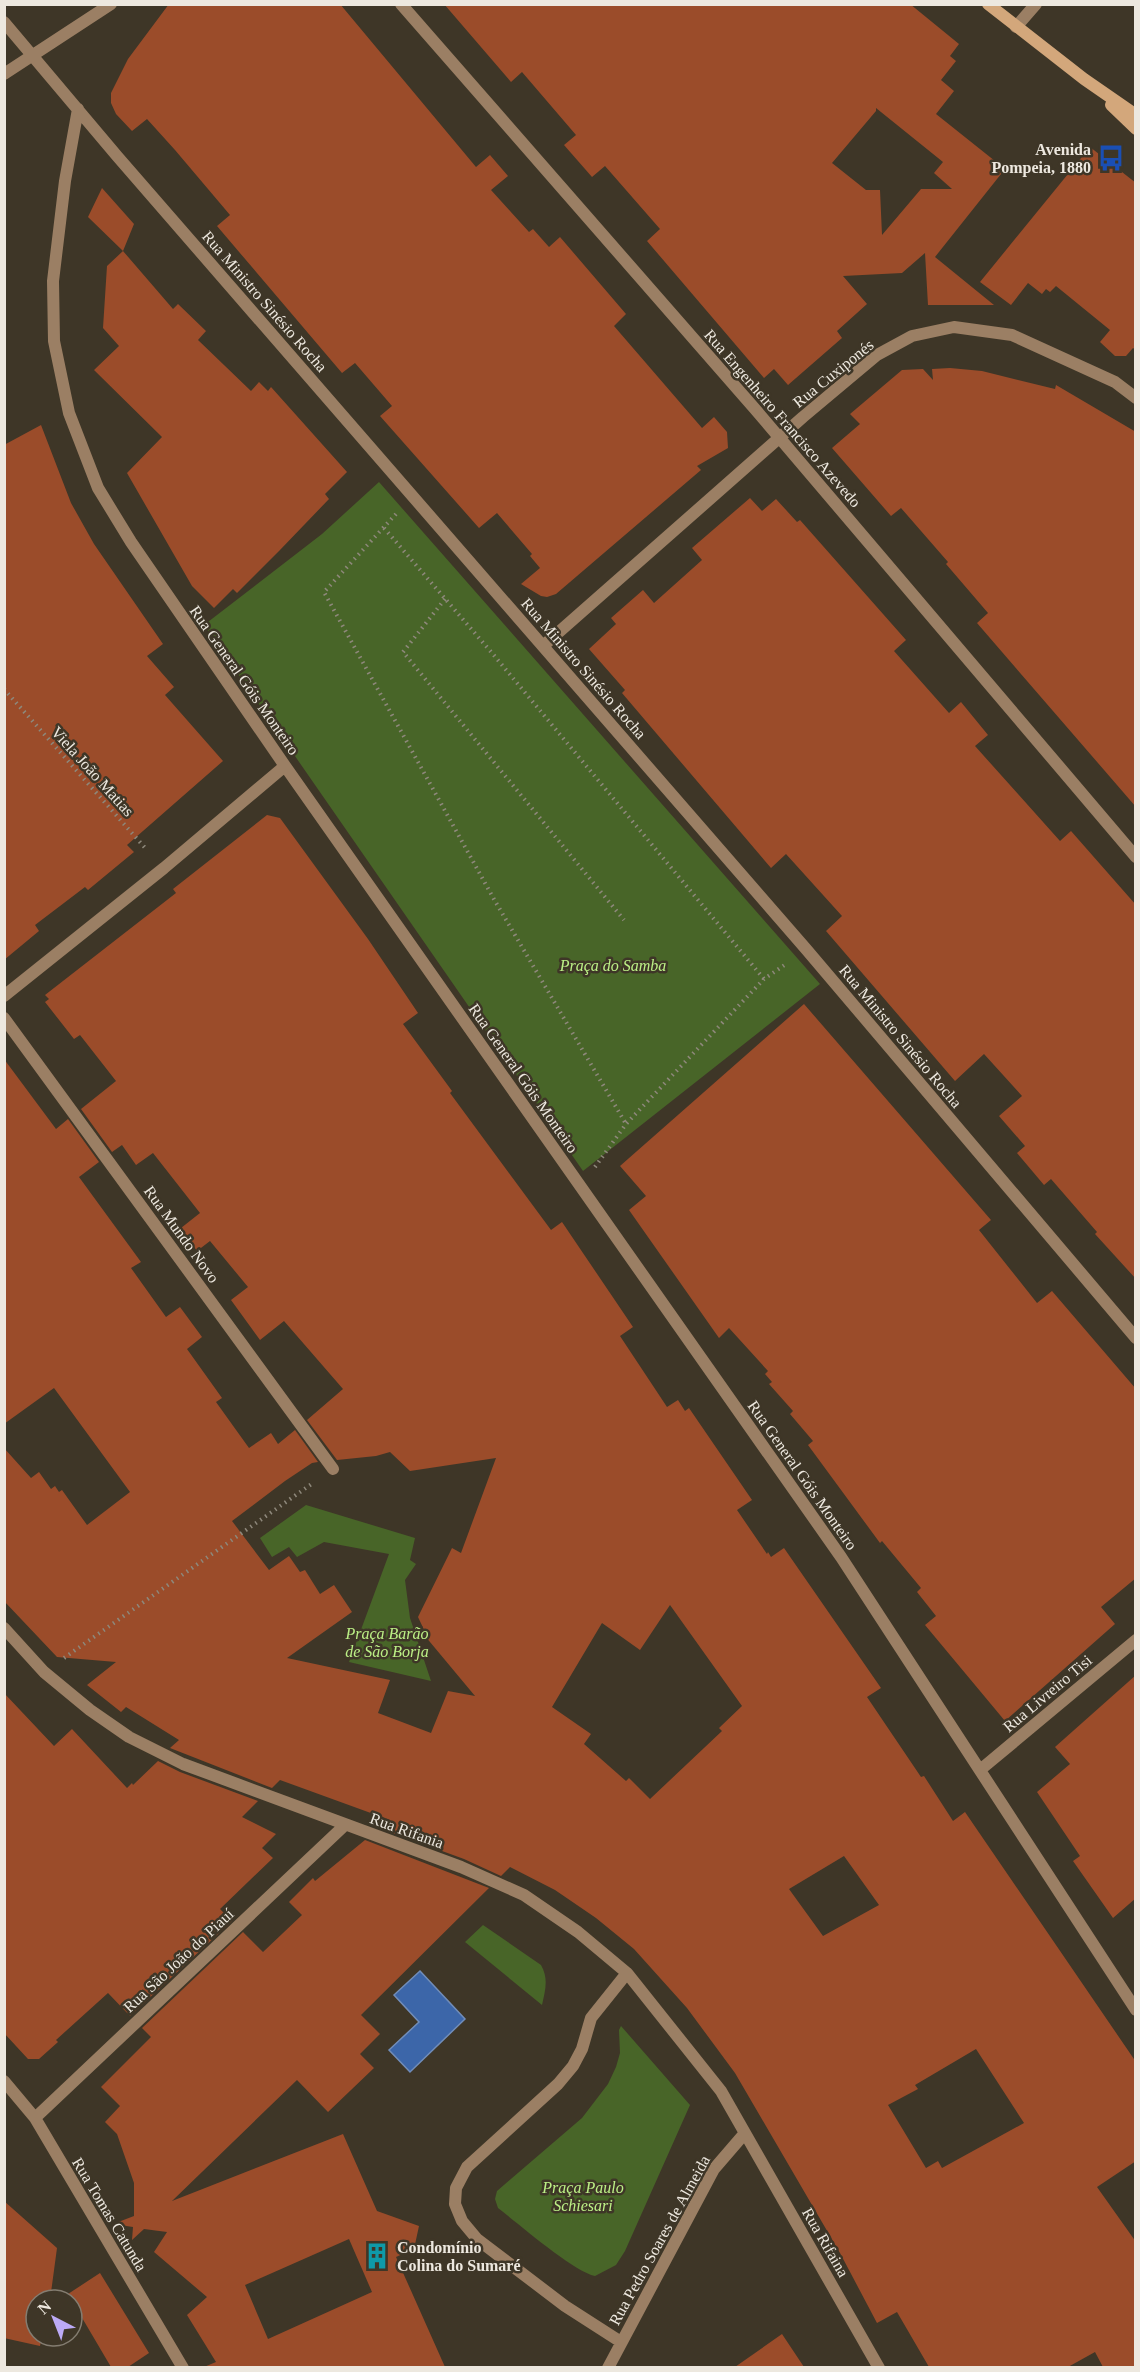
<svg xmlns="http://www.w3.org/2000/svg" width="1140" height="2372" viewBox="0 0 1140 2372" font-family="'Times New Roman',serif">
  <rect width="100%" height="100%" fill="#3e3627"/>
  <path fill="#486528" d="M 379,482 L 820,984 L 583,1171 L 204,625 L 322,534 Z
    M 306,1505 L 415,1538 L 410,1560 L 416,1564 L 405,1580 L 410,1618 L 431,1681 L 349,1662 L 389,1554 L 324,1542 L 297,1557 L 289,1547 L 272,1557 L 260,1538 Z
    M 483,1925 L 541,1965 C 549,1979 545,1991 542,2005 L 465,1942 Z
    M 621,2026 L 690,2105 L 625,2251 L 616,2265 L 595,2276 C 573,2271 519,2224 498,2208 L 495,2199 L 497,2191 L 582,2118 L 608,2084 L 616,2067 L 620,2053 L 619,2030 Z"/>
  <path fill="#3c66a9" stroke="#718db9" stroke-width="1.5" d="M 420,1971 L 465,2019 L 410,2072 L 389,2050 L 419,2022 L 394,1995 Z"/>
  <path fill="#9b4c2a" fill-rule="evenodd" d="M 169,4 L 340,4 L 476,167 L 490,155 L 508,176 L 491,190 L 529,232 L 533,229 L 549,247 L 560,237 L 626,314 L 614,326 L 702,428 L 714,417 L 727,432 L 728,448 L 697,466 L 701,470 L 556,594 L 547,597 L 541,596 L 521,584 L 540,568 L 530,556 L 532,554 L 497,513 L 479,528 L 380,416 L 392,406 L 355,363 L 342,373 L 217,226 L 230,215 L 175,150 L 147,119 L 132,131 L 116,114 L 111,103 L 111,93 L 128,59 Z
    M 444,4 L 910,4 L 959,44 L 950,56 L 956,61 L 941,80 L 954,91 L 936,114 L 1005,169 L 935,257 L 994,305 L 928,305 L 925,253 L 902,273 L 843,276 L 867,304 L 837,331 L 842,338 L 788,385 L 774,369 L 764,378 L 647,241 L 660,229 L 605,166 L 592,177 L 564,145 L 576,135 L 522,72 L 511,82 ZM 876,108 L 943,162 L 934,173 L 952,189 L 921,189 L 882,235 L 880,190 L 866,190 L 832,163 L 876,111 Z
    M 1090,147 L 1136,183 L 1136,350 L 1133,348 L 1126,356 L 1115,356 L 1100,342 L 1110,330 L 1056,286 L 1050,292 L 1046,289 L 1042,294 L 1028,283 L 1011,305 L 980,282 Z
    M 102,188 L 134,224 L 123,251 L 88,217 Z
    M 123,251 L 173,309 L 178,304 L 206,331 L 198,340 L 251,391 L 259,382 L 268,391 L 271,387 L 347,472 L 325,494 L 329,499 L 280,550 L 237,593 L 233,589 L 214,608 L 192,586 L 127,473 L 162,437 L 94,370 L 119,346 L 103,328 L 107,266 Z
    M 950,368 L 982,371 L 1055,389 L 1056,385 L 1136,432 L 1136,807 L 977,623 L 988,613 L 946,564 L 948,562 L 901,508 L 891,516 L 832,448 L 860,424 L 850,414 L 902,370 L 923,369 L 933,380 L 932,369 Z
    M 41,425 L 71,503 L 94,544 L 163,644 L 147,656 L 174,687 L 165,695 L 223,761 L 127,845 L 134,852 L 88,890 L 85,887 L 35,925 L 39,931 L 4,960 L 4,445 Z
    M 750,498 L 762,511 L 776,499 L 797,522 L 800,520 L 906,640 L 894,651 L 949,713 L 961,702 L 988,735 L 975,746 L 1060,841 L 1071,831 L 1136,905 L 1136,1279 L 1095,1234 L 1097,1232 L 1051,1179 L 1044,1185 L 1017,1153 L 1025,1146 L 999,1116 L 1022,1096 L 984,1054 L 955,1081 L 826,931 L 842,916 L 786,854 L 771,868 L 622,693 L 625,690 L 589,649 L 616,624 L 611,618 L 643,590 L 654,603 L 702,560 L 692,548 Z
    M 267,815 L 280,818 L 368,939 L 418,1013 L 403,1024 L 452,1091 L 450,1093 L 551,1230 L 562,1222 L 633,1327 L 620,1336 L 667,1407 L 678,1400 L 685,1411 L 689,1408 L 752,1500 L 737,1510 L 767,1554 L 768,1552 L 771,1557 L 784,1548 L 881,1688 L 867,1697 L 921,1777 L 924,1776 L 953,1821 L 965,1812 L 1136,2062 L 1136,2161 L 1097,2187 L 1136,2242 L 1136,2367 L 1103,2367 L 1095,2352 L 1068,2367 L 929,2367 L 897,2312 L 877,2323 L 840,2253 L 735,2073 L 687,2008 L 634,1949 L 596,1918 L 555,1890 L 510,1867 L 501,1876 L 464,1859 L 379,1828 L 390,1820 L 280,1780 L 272,1788 L 170,1748 L 179,1740 L 126,1707 L 121,1712 L 87,1685 L 116,1662 L 57,1657 L 4,1601 L 4,1448 L 31,1478 L 39,1472 L 51,1489 L 55,1486 L 59,1492 L 62,1490 L 87,1525 L 130,1492 L 54,1388 L 4,1424 L 4,1059 L 56,1129 L 68,1119 L 99,1162 L 79,1177 L 141,1262 L 131,1268 L 166,1317 L 180,1307 L 202,1337 L 187,1349 L 222,1398 L 216,1402 L 249,1448 L 271,1433 L 278,1444 L 295,1430 L 318,1462 L 312,1463 L 285,1481 L 232,1521 L 269,1570 L 289,1556 L 300,1572 L 305,1570 L 320,1594 L 334,1585 L 352,1612 L 287,1658 L 390,1680 L 378,1713 L 431,1733 L 448,1691 L 475,1696 L 425,1636 L 426,1634 L 418,1617 L 452,1548 L 461,1553 L 496,1458 L 410,1471 L 390,1452 L 376,1456 L 337,1460 L 307,1420 L 343,1389 L 284,1321 L 260,1340 L 231,1300 L 248,1287 L 210,1241 L 197,1251 L 181,1228 L 200,1213 L 153,1153 L 136,1165 L 122,1145 L 112,1152 L 81,1109 L 116,1081 L 80,1035 L 74,1039 L 45,1002 L 49,999 L 45,995 L 176,893 L 173,889 ZM 670,1605 L 742,1706 L 719,1728 L 722,1731 L 650,1799 L 629,1778 L 626,1781 L 584,1744 L 591,1734 L 552,1707 L 602,1623 L 640,1650 ZM 844,1856 L 879,1905 L 823,1936 L 789,1889 ZM 976,2049 L 1024,2123 L 942,2168 L 938,2161 L 926,2168 L 888,2105 L 918,2089 L 915,2085 Z
    M 804,1004 L 991,1220 L 979,1230 L 1037,1303 L 1052,1291 L 1136,1389 L 1136,1578 L 1101,1607 L 1115,1624 L 1005,1721 L 925,1625 L 936,1616 L 917,1592 L 921,1588 L 882,1541 L 880,1543 L 808,1445 L 813,1441 L 790,1414 L 793,1411 L 769,1384 L 772,1382 L 765,1374 L 768,1371 L 729,1328 L 719,1338 L 629,1210 L 646,1196 L 620,1166 Z
    M 1136,1675 L 1136,1898 L 1113,1918 L 1073,1861 L 1080,1856 L 1037,1792 L 1070,1764 L 1055,1747 Z
    M 4,1693 L 54,1746 L 72,1729 L 127,1788 L 132,1783 L 133,1785 L 158,1761 L 180,1772 L 258,1801 L 242,1817 L 276,1834 L 262,1848 L 273,1858 L 220,1909 L 232,1921 L 130,2016 L 108,1993 L 56,2040 L 58,2042 L 39,2059 L 28,2059 L 4,2033 Z
    M 365,1840 L 489,1888 L 361,2015 L 380,2034 L 360,2054 L 374,2068 L 328,2112 L 297,2080 L 172,2201 L 343,2134 L 377,2211 L 419,2226 L 414,2249 L 396,2257 L 445,2367 L 204,2367 L 216,2362 L 187,2315 L 207,2297 L 154,2252 L 167,2232 L 144,2229 L 132,2240 L 133,2227 L 113,2224 L 134,2216 L 134,2183 L 117,2134 L 105,2122 L 120,2106 L 101,2087 L 151,2037 L 142,2028 L 243,1932 L 263,1952 L 302,1915 L 289,1902 L 313,1878 L 315,1881 ZM 349,2239 L 372,2292 L 268,2339 L 245,2285 Z
    M 4,2201 L 57,2248 L 50,2300 L 36,2300 L 36,2336 L 42,2336 L 40,2346 L 4,2338 Z
    M 100,2273 L 149,2353 L 128,2367 L 111,2367 L 68,2294 Z
    M 782,2334 L 804,2367 L 735,2367 Z"/>
  <g fill="none" stroke-linecap="round" stroke-linejoin="round">
    <path stroke="#8e887b" stroke-width="4" stroke-dasharray="1.5 4.5" stroke-linecap="butt" d="M 396,514 L 324,592 L 495,901 L 626,1124
      M 384,528 L 492,653 L 764,979
      M 445,599 L 403,652 L 624,920
      M 4,689 L 147,850
      M 595,1167 L 626,1124 L 764,979 L 786,964
      M 64,1658 L 313,1483"/>
    <path stroke="#9b7f64" stroke-width="12" d="M 401,4 L 755,409 L 1136,857
      M 4,22 L 117,156 L 806,949 L 1136,1338
      M 1016,27 L 1036,4
      M 4,74 L 111,4
      M 78,109 L 65,181 L 53,281 L 54,341 L 69,413 L 98,488 L 131,542 L 285,766 L 841,1557 L 1136,2010
      M 543,646 L 803,417 L 877,355 L 912,336 L 954,327 L 1012,335 L 1115,382 L 1136,398
      M 4,996 L 164,868 L 285,766
      M 4,1018 L 333,1469
      M 4,1628 L 44,1672 L 90,1710 L 129,1737 L 183,1764 L 461,1867 L 524,1895 L 578,1932 L 627,1973 L 721,2091 L 879,2368
      M 980,1770 L 1136,1640
      M 4,2081 L 35,2118 L 183,2368
      M 35,2118 L 345,1825
      M 621,2342 L 565,2306 L 477,2239 L 462,2221 L 455,2204 L 456,2188 L 467,2167 L 558,2084 L 573,2066 L 582,2049 L 591,2018 L 627,1973
      M 608,2368 L 714,2169 L 745,2133"/>
    <path stroke="#d3a77b" stroke-width="12" d="M 988,4 L 1084,79 L 1136,115
      M 1111,105 L 1136,129"/>
  </g>
  <defs>
    <g id="bus-bare" transform="scale(2.07)"><path d="M-5-6H5V4H4V6H2V4H-2V6H-4V4H-5ZM-3.5-4V0h7V-4ZM-3.5 1.2v1.5H-2V1.2ZM2 1.2v1.5H3.5V1.2Z" fill="#1a4fb4" stroke="#3e3627" stroke-width="2.5" paint-order="stroke"/></g>
    <g id="building-bare" transform="scale(2.07)"><path d="M-4-6H4V6H1V3H-1V6H-4ZM-2.5-4.3h1.7v1.8h-1.7ZM.8-4.3h1.7v1.8H.8ZM-2.5-1h1.7V.8h-1.7ZM.8-1h1.7V.8H.8Z" fill="#0f9aa8" stroke="#3e3627" stroke-width="2.5" paint-order="stroke"/></g>
  </defs>
  <g fill-rule="evenodd">
    <use href="#bus-bare" x="1111" y="158"/>
    <use href="#building-bare" x="377" y="2256"/>
  </g>
  <g text-anchor="middle" stroke-width="5" stroke-linejoin="round" paint-order="stroke">
    <g font-size="16" font-weight="bold" fill="#ede8df" stroke="#3e3627" text-anchor="end">
      <text x="1091" y="155">Avenida<tspan x="1091" dy="18">Pompeia, 1880</tspan></text>
      <text x="397" y="2253" text-anchor="start">Condomínio<tspan x="397" dy="18">Colina do Sumaré</tspan></text>
    </g>
    <g font-size="16" fill="#ede8df" stroke="#3e3627">
      <text transform="translate(265 301) rotate(49)" y="6">Rua Ministro Sinésio Rocha</text>
      <text transform="translate(833 373) rotate(-39)" y="6">Rua Cuxiponés</text>
      <text transform="translate(783 418) rotate(49)" y="6">Rua Engenheiro Francisco Azevedo</text>
      <text transform="translate(584 668) rotate(49)" y="6">Rua Ministro Sinésio Rocha</text>
      <text transform="translate(245 680) rotate(55)" y="6">Rua General Góis Monteiro</text>
      <text transform="translate(93 771) rotate(48)" y="6">Viela João Matias</text>
      <text transform="translate(901 1036) rotate(50)" y="6">Rua Ministro Sinésio Rocha</text>
      <text transform="translate(524 1078) rotate(55)" y="6">Rua General Góis Monteiro</text>
      <text transform="translate(182 1234) rotate(54)" y="6">Rua Mundo Novo</text>
      <text transform="translate(803 1475) rotate(55)" y="6">Rua General Góis Monteiro</text>
      <text transform="translate(1047 1693) rotate(-40)" y="6">Rua Livreiro Tisi</text>
      <text transform="translate(407 1830) rotate(20)" y="6">Rua Rifania</text>
      <text transform="translate(178 1960) rotate(-43)" y="6">Rua São João do Piauí</text>
      <text transform="translate(110 2214) rotate(59)" y="6">Rua Tomas Catunda</text>
      <text transform="translate(659 2240) rotate(-61)" y="6">Rua Pedro Soares de Almeida</text>
      <text transform="translate(826 2242) rotate(60)" y="6">Rua Rifaina</text>
    </g>
    <g font-size="16" font-style="italic" fill="#bcf086" stroke="#3e3627">
      <text x="613" y="971">Praça do Samba</text>
      <text x="387" y="1639">Praça Barão<tspan x="387" dy="18">de São Borja</tspan></text>
      <text x="583" y="2193">Praça Paulo<tspan x="583" dy="18">Schiesari</tspan></text>
    </g>
  </g>
  <rect width="1140" height="2372" fill="none" stroke="#ede8df" stroke-width="12"/>
  <g transform="translate(54 2318) rotate(318)"><circle r="28" fill="#3e3627" stroke="#847d71" stroke-width="1.5"/>
  <path d="M0-4.5L10 22L0 15L-10 22Z" fill="#bcaaf6"/>
  <text y="-9" font-size="16" font-weight="bold" text-anchor="middle" fill="#ede8df">N</text>
  </g>
</svg>
